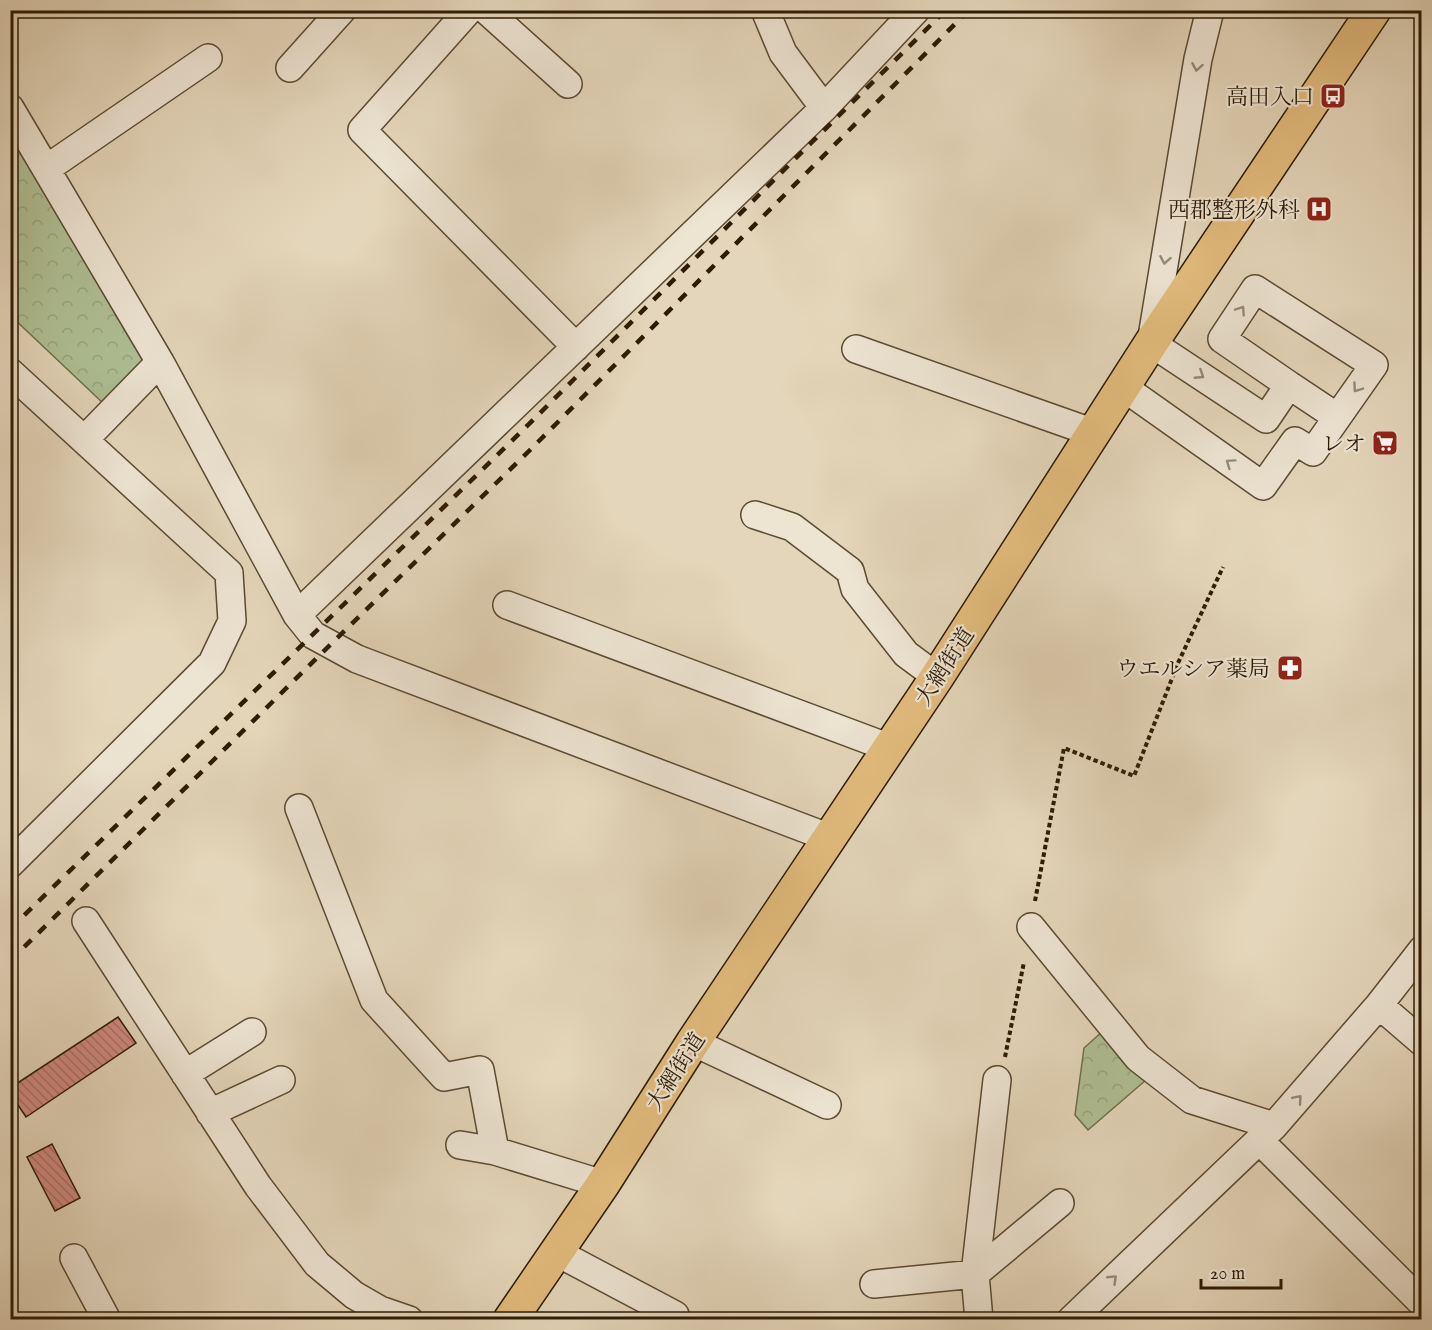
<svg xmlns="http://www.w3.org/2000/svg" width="1432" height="1330" viewBox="0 0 1432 1330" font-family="'IM FELL English','Noto Serif JP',serif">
  <defs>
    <pattern id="forest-crowns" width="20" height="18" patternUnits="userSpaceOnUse" patternTransform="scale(1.5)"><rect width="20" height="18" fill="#afbf94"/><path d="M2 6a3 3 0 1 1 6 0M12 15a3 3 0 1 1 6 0" fill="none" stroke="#97a47e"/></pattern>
    <pattern id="building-back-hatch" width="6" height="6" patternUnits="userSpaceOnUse" patternTransform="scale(1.5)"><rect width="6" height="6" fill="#d18a80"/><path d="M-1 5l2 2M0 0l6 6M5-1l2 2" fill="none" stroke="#aa7067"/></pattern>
  </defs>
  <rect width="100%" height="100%" fill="#e4d6ba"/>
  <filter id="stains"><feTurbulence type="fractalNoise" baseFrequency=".00333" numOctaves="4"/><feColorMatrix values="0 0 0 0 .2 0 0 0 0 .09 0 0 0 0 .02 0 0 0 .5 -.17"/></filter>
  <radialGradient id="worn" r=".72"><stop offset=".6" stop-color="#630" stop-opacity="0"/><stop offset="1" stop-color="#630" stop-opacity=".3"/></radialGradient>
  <path fill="url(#forest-crowns)" stroke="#6e6d4c" stroke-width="1.5" d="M 10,128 L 143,350 L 142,364 L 104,404 L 11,316 Z
    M 1104,1030 L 1146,1080 L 1088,1130 L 1075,1115 L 1084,1048 Z"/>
  <path fill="url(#building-back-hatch)" stroke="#2d1b05" stroke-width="1.5" d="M 118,1017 L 136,1043 L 26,1117 L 10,1093 L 10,1088 Z
    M 52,1144 L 80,1198 L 55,1211 L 27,1157 Z"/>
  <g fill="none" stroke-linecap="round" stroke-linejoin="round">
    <g stroke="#5b4a32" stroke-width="30">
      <path id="minor" d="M 469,10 L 362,130 L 576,347
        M 486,10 L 568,84
        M 765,10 L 783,53 L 824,108
        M 290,68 L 342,10
        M 10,108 L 160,362 L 297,615 L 313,635 L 357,659 L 830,838
        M 46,169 L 208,58
        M 856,349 L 1094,433
        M 10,372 L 229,573 L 232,621 L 212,663 L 10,864
        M 1289,385 L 1337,417
        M 1123,387 L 1263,486 L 1295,441 L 1313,452 L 1374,365 L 1255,289 L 1222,339 L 1289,385 L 1266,419 L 1151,343 L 1198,59 L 1210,10
        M 84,440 L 160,362
        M 755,515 L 792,527 L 850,571 L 855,589 L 906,654 L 937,677
        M 507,605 L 890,748
        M 297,615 L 824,108 L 916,10
        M 299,808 L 374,1000 L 444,1077 L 480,1070 L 495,1151
        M 86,921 L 258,1186 L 317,1264 L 354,1295 L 380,1310 L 409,1320
        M 1031,927 L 1138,1058 L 1192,1100 L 1274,1126
        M 1379,1005 L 1422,1042
        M 693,1042 L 827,1105
        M 185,1074 L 252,1032
        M 210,1113 L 281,1080
        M 1259,1140 L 1422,1303
        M 460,1145 L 495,1151 L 603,1184
        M 556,1252 L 675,1315
        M 74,1258 L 107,1320
        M 874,1284 L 975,1274 L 1060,1203
        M 979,1320 L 975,1274 L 997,1080
        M 1071,1320 L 1274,1126 L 1379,1005 L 1422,950"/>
    </g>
    <g stroke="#2d1b05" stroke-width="36">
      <path id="major" d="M 510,1320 L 603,1184 L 693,1042 L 937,677 L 1151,343 L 1374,10"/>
    </g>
    <path stroke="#2d1b05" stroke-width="4" stroke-dasharray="4.5 3" stroke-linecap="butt" d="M 1035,901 L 1064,748 L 1134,776 L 1178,663 L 1223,567
      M 1005,1057 L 1024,962"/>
    <use href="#minor" stroke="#ede4d2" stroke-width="27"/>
    <use href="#major" stroke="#e2bb7d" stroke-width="33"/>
    <path stroke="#2d1b05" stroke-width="4.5" stroke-dasharray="10 10" stroke-linecap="butt" d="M 10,929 L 523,430 L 811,143 L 946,10
      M 10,961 L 331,644 L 529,451 L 969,10"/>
  </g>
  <defs><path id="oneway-chevron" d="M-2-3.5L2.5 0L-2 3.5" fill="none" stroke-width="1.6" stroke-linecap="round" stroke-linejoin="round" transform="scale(1.5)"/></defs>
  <g stroke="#978a76">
    <use href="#oneway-chevron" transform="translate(1197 67) rotate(100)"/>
    <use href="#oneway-chevron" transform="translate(1165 260) rotate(100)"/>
    <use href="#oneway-chevron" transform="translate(1241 310) rotate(-56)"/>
    <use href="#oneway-chevron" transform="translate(1200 375) rotate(33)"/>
    <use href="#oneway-chevron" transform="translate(1357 388) rotate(125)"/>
    <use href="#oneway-chevron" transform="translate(1230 463) rotate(-145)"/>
    <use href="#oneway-chevron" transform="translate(1298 1099) rotate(-49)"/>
    <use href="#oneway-chevron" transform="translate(1113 1279) rotate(-44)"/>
  </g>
  <defs>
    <g id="bus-square" transform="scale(1.35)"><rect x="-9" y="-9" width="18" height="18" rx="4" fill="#8f2418" stroke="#ede4d2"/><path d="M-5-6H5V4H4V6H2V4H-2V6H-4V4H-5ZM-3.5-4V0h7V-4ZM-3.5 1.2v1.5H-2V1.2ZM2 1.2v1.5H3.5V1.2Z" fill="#fff"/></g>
    <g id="hospital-square" transform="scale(1.35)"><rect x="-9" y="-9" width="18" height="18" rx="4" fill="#8f2418" stroke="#ede4d2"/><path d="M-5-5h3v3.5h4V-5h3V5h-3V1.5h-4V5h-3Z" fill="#fff"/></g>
    <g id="supermarket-square" transform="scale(1.35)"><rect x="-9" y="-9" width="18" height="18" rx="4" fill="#8f2418" stroke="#ede4d2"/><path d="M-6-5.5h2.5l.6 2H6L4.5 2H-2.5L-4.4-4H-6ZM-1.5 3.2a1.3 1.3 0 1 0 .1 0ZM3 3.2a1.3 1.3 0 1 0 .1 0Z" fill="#fff"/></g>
    <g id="pharmacy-square" transform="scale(1.35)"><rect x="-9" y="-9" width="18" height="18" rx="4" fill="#8f2418" stroke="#ede4d2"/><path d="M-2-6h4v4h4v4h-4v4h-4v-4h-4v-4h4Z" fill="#fff"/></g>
  </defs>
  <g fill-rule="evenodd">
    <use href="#bus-square" x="1333" y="96"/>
    <use href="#hospital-square" x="1319" y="209"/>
    <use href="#supermarket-square" x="1385" y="443"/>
    <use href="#pharmacy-square" x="1290" y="668"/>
  </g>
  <g text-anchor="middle" stroke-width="4.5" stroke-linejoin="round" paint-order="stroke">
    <g font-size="22" fill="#2d1b05" stroke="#ede4d2" text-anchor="end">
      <text x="1314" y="104">高田入口</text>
      <text x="1300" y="217">西郡整形外科</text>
      <text x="1366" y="451">レオ</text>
      <text x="1270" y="676">ウエルシア薬局</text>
    </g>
    <g font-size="22" fill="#2d1b05" stroke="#ede4d2">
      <text transform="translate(944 666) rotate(-57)" y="8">大網街道</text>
      <text transform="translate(675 1071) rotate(-57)" y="8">大網街道</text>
    </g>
  </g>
  <rect width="1432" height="1330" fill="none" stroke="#e4d6ba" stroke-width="36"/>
  <rect x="12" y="12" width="1408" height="1306" fill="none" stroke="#2d1b05" stroke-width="3"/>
  <rect x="18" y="18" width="1396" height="1294" fill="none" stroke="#2d1b05" stroke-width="1.5"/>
  <path d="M1201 1279v9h80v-9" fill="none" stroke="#2d1b05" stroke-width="3"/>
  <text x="1210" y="1279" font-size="18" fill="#2d1b05" stroke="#ede4d2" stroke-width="4.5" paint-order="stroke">20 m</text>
  <rect width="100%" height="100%" filter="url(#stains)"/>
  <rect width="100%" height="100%" fill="url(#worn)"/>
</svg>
